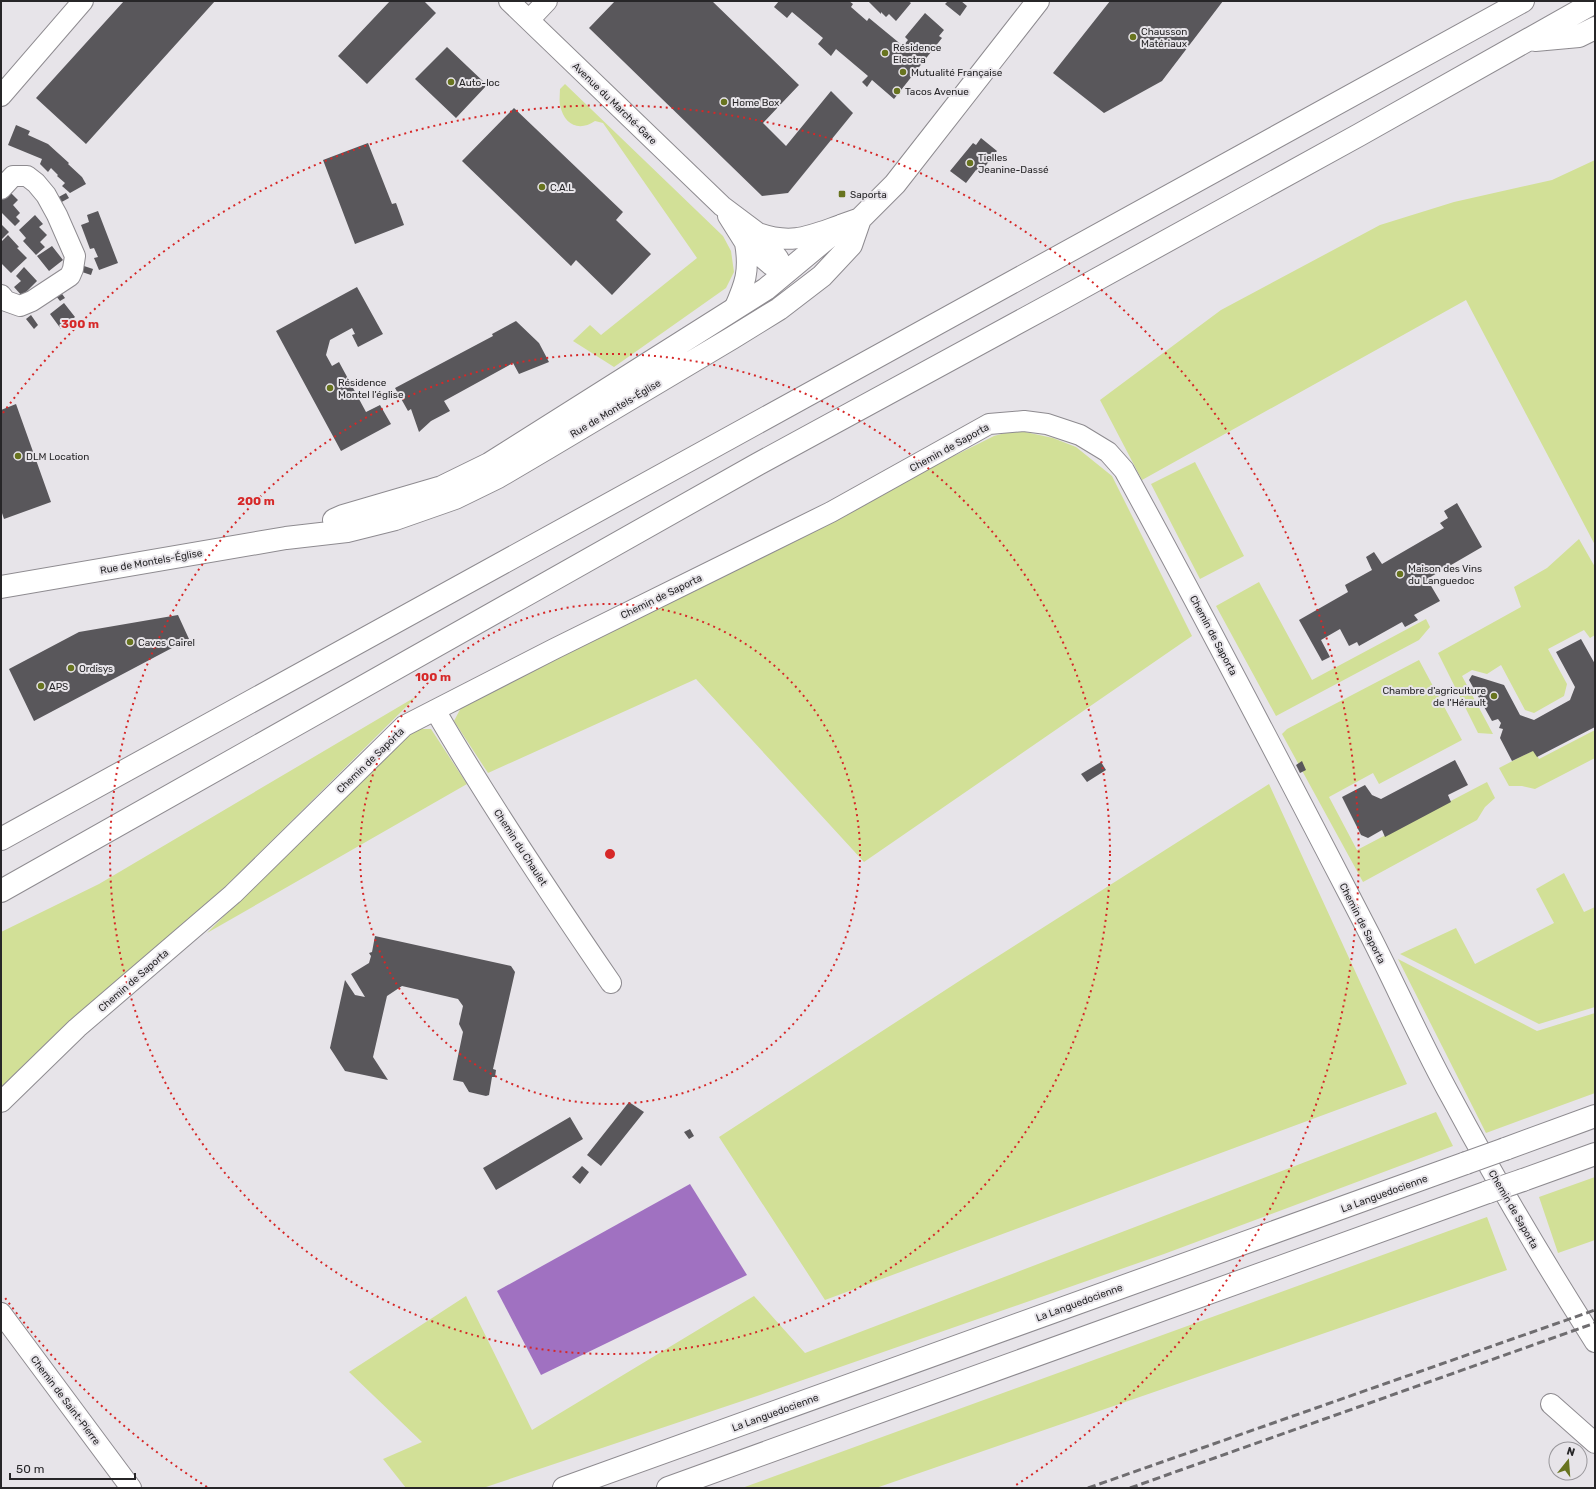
<svg xmlns="http://www.w3.org/2000/svg" width="1596" height="1489" viewBox="0 0 1596 1489" font-family="Rubik,sans-serif">
  <rect width="100%" height="100%" fill="#e7e4e9"/>
  <path fill="#d2e097" d="M 565,84 L 723,236 L 731,251 L 734,272 L 726,288 L 614,367 L 573,341 L 590,325 L 601,335 L 697,258 L 603,123 L 595,121 C 579,132 564,125 560,105 C 559,100 560,94 560,89 Z
    M 1595,160 L 1595,545 L 1466,300 L 1142,480 L 1100,400 L 1221,310 L 1380,225 L 1454,202 L 1552,180 Z
    M 1016,430 L 1053,438 L 1076,447 L 1112,476 L 1192,636 L 864,862 L 696,679 L 488,773 L 454,721 L 465,700 L 994,436 Z
    M 1195,462 L 1244,556 L 1200,579 L 1151,484 Z
    M 1579,539 L 1595,567 L 1595,635 L 1590,638 L 1584,630 L 1548,649 L 1567,684 L 1564,696 L 1534,713 L 1525,710 L 1501,665 L 1487,674 L 1472,670 L 1462,676 L 1493,734 L 1478,733 L 1438,653 L 1521,607 L 1514,587 L 1547,568 Z
    M 1259,582 L 1312,680 L 1426,619 L 1430,627 L 1419,640 L 1276,716 L 1216,606 Z
    M 1419,660 L 1462,740 L 1379,784 L 1373,773 L 1329,797 L 1357,850 L 1487,782 L 1495,798 L 1485,807 L 1477,820 L 1363,882 L 1282,734 L 1287,729 Z
    M 417,696 L 227,885 L 1,1090 L 1,932 L 99,884 Z
    M 411,729 L 431,729 L 467,784 L 207,933 Z
    M 1595,730 L 1595,758 L 1535,789 L 1522,786 L 1509,786 L 1499,768 L 1534,750 L 1539,759 Z
    M 1269,784 L 1407,1084 L 825,1300 L 719,1137 L 967,976 Z
    M 1564,873 L 1584,912 L 1595,907 L 1595,1007 L 1539,1024 L 1400,954 L 1456,928 L 1475,964 L 1554,923 L 1536,889 Z
    M 1398,959 L 1537,1031 L 1595,1013 L 1595,1093 L 1486,1133 Z
    M 1436,1112 L 1453,1146 L 1164,1254 L 760,1395 L 483,1488 L 406,1488 L 383,1459 L 422,1442 L 349,1372 L 466,1296 L 532,1430 L 754,1296 L 805,1353 Z
    M 1595,1177 L 1595,1240 L 1558,1253 L 1539,1197 Z
    M 1487,1217 L 1507,1270 L 876,1488 L 742,1488 Z"/>
  <path fill="#a071c1" d="M 690,1184 L 747,1275 L 541,1375 L 497,1291 Z"/>
  <path fill="#59575b" d="M 124,1 L 215,1 L 86,144 L 36,98 Z
    M 390,1 L 424,1 L 436,13 L 367,84 L 338,56 Z
    M 615,1 L 712,1 L 799,85 L 763,123 L 786,146 L 831,91 L 853,113 L 788,193 L 762,196 L 589,28 Z
    M 779,1 L 849,1 L 853,4 L 851,7 L 867,21 L 869,18 L 903,46 L 908,40 L 905,37 L 925,13 L 944,30 L 939,36 L 942,38 L 894,99 L 872,80 L 867,87 L 862,82 L 868,76 L 836,49 L 831,56 L 818,44 L 823,38 L 792,12 L 787,18 L 774,7 Z
    M 868,1 L 908,1 L 911,3 L 896,21 L 889,14 L 886,17 L 881,12 L 881,14 Z
    M 948,1 L 961,1 L 967,6 L 960,16 L 945,4 Z
    M 1110,1 L 1223,1 L 1162,81 L 1104,113 L 1053,73 Z
    M 447,47 L 487,85 L 456,118 L 415,79 Z
    M 514,108 L 623,212 L 616,220 L 651,254 L 612,295 L 576,260 L 571,266 L 462,161 Z
    M 16,125 L 30,131 L 28,135 L 48,144 L 69,163 L 68,164 L 82,177 L 86,184 L 70,193 L 62,186 L 65,183 L 57,176 L 58,175 L 51,168 L 48,172 L 40,164 L 42,159 L 8,145 Z
    M 981,138 L 997,151 L 980,173 L 976,170 L 966,183 L 950,171 L 973,143 L 976,145 Z
    M 368,143 L 392,204 L 396,203 L 404,225 L 355,244 L 323,160 Z
    M 9,191 L 18,200 L 13,205 L 20,213 L 16,217 L 20,221 L 15,226 L 1,212 L 1,199 Z
    M 66,193 L 69,198 L 58,204 L 55,199 Z
    M 98,211 L 118,263 L 99,270 L 94,258 L 98,257 L 94,248 L 90,249 L 81,225 L 89,222 L 87,215 Z
    M 35,215 L 43,224 L 39,227 L 47,235 L 40,242 L 45,247 L 36,255 L 23,241 L 26,238 L 19,230 Z
    M 1,224 L 9,232 L 1,240 Z
    M 8,235 L 19,247 L 17,248 L 27,258 L 11,273 L 1,263 L 2,261 L 1,242 Z
    M 52,246 L 63,260 L 49,271 L 37,256 Z
    M 81,265 L 93,269 L 91,275 L 79,271 Z
    M 24,267 L 37,281 L 22,296 L 14,287 L 21,281 L 16,276 Z
    M 57,287 L 65,298 L 60,301 L 52,291 Z
    M 357,287 L 383,334 L 358,347 L 352,335 L 355,334 L 352,328 L 330,340 L 326,355 L 332,366 L 339,362 L 366,412 L 380,405 L 391,424 L 341,451 L 276,331 Z
    M 64,303 L 75,317 L 61,329 L 50,314 Z
    M 31,315 L 38,325 L 34,329 L 26,319 Z
    M 516,321 L 539,343 L 549,362 L 519,374 L 513,363 L 444,401 L 450,411 L 431,421 L 419,432 L 411,409 L 408,411 L 395,388 L 493,336 L 492,334 Z
    M 16,404 L 51,502 L 4,519 L 1,510 L 1,410 Z
    M 1457,503 L 1482,547 L 1427,579 L 1440,601 L 1414,615 L 1418,620 L 1405,627 L 1402,622 L 1359,646 L 1357,642 L 1349,646 L 1340,629 L 1321,640 L 1330,657 L 1322,661 L 1299,620 L 1348,592 L 1345,585 L 1372,570 L 1366,557 L 1374,552 L 1382,564 L 1444,528 L 1440,523 L 1448,518 L 1444,511 Z
    M 178,615 L 189,639 L 34,721 L 9,669 L 79,632 Z
    M 1581,639 L 1595,664 L 1595,727 L 1537,757 L 1533,751 L 1512,761 L 1500,738 L 1503,729 L 1499,728 L 1501,723 L 1498,719 L 1492,721 L 1469,680 L 1472,675 L 1504,685 L 1520,715 L 1534,720 L 1570,700 L 1575,687 L 1556,652 Z
    M 1455,760 L 1468,785 L 1448,795 L 1451,802 L 1385,837 L 1382,830 L 1368,838 L 1361,835 L 1342,797 L 1365,785 L 1372,795 L 1381,799 Z
    M 1302,761 L 1306,770 L 1300,773 L 1296,765 Z
    M 1101,762 L 1106,770 L 1087,782 L 1081,774 Z
    M 375,936 L 511,966 L 515,972 L 493,1069 L 496,1070 L 495,1077 L 492,1077 L 489,1095 L 486,1096 L 469,1092 L 463,1082 L 453,1080 L 463,1032 L 459,1024 L 463,1006 L 458,999 L 402,986 L 387,996 L 373,1057 L 388,1080 L 345,1071 L 330,1048 L 345,980 L 355,995 L 365,997 L 351,974 L 369,963 L 371,956 L 369,953 L 372,952 Z
    M 629,1102 L 644,1112 L 601,1166 L 587,1155 Z
    M 570,1117 L 583,1139 L 496,1190 L 483,1168 Z
    M 690,1129 L 694,1136 L 689,1139 L 684,1132 Z
    M 582,1166 L 589,1172 L 580,1184 L 572,1177 Z"/>
  <g fill="none" stroke-linecap="round" stroke-linejoin="round">
    <g stroke="#8e8b90" stroke-width="22">
      <path id="minor" d="M 509,1 L 722,206 L 758,233 L 778,258 L 786,273
        M 529,20 L 547,1
        M 1,96 L 83,1
        M 1,189 L 13,176 L 27,176 L 36,183 L 46,195 L 57,215 L 75,256 L 73,269 L 70,276 L 32,301 L 20,306 L 6,301 L 1,295
        M 728,216 L 745,243 L 771,265 L 778,268
        M 758,233 C 792,245 809,236 841,225
        M 734,309 C 745,284 750,271 745,243
        M 435,710 C 489,803 550,894 611,983
        M 1,1102 L 77,1028 L 233,894 L 404,726 L 554,649 L 831,512 L 989,424 L 1024,421 L 1047,424 L 1080,435 L 1108,452 L 1124,470 C 1209,624 1290,781 1371,937 C 1398,990 1422,1045 1451,1097 C 1496,1181 1544,1262 1595,1342
        M 1,1313 L 131,1488
        M 1551,1404 L 1595,1443"/>
    </g>
    <g stroke="#8e8b90" stroke-width="24">
      <path id="major" d="M 334,520 L 343,516 L 442,487 L 489,464 L 766,289 L 843,225 L 860,219 L 895,184 L 1038,1
        M 1,587 L 286,538 L 347,531 L 395,519 L 455,498 L 498,477 L 549,447 L 732,338 L 779,309 L 822,276 L 851,245 L 860,219"/>
    </g>
    <g stroke="#8e8b90" stroke-width="24">
      <path id="highway" d="M 1535,40 L 1579,36 L 1595,28
        M 1,839 L 1523,1
        M 1,891 L 758,464 L 1063,298 L 1359,135 L 1595,2
        M 1505,1149 L 1595,1116
        M 1523,1180 L 1595,1154
        M 564,1488 L 1466,1163
        M 668,1488 L 1488,1192"/>
    </g>
    <use href="#minor" stroke="#fff" stroke-width="20"/>
    <use href="#major" stroke="#fff" stroke-width="22"/>
    <use href="#highway" stroke="#fff" stroke-width="22"/>
    <path stroke="#6f6d70" stroke-width="3" stroke-dasharray="8 4" stroke-linecap="butt" d="M 1088,1488 L 1595,1310
      M 1130,1488 L 1595,1323"/>
    <g stroke="#8e8b90" stroke-width="24" stroke-linecap="butt">
      <path id="highway-bridge" d="M 1466,1163 L 1505,1149
        M 1488,1192 L 1523,1180"/>
    </g>
    <use href="#highway-bridge" stroke="#fff" stroke-width="22"/>
  </g>
  <g fill="none" stroke="#d62828" stroke-width="2" stroke-dasharray="2 4">
    <circle cx="610" cy="854" r="250"/>
    <circle cx="610" cy="854" r="500"/>
    <path d="M207 1487A750 750 0 0 1 3 1295M3 413A750 750 0 1 1 1013 1487"/>
  </g>
  <g fill="#68741f" stroke="#e7e4e9" stroke-width="1.5">
    <circle cx="1133" cy="37" r="4"/>
    <circle cx="885" cy="53" r="4"/>
    <circle cx="903" cy="72" r="4"/>
    <circle cx="451" cy="82" r="4"/>
    <circle cx="897" cy="91" r="4"/>
    <circle cx="724" cy="102" r="4"/>
    <circle cx="970" cy="163" r="4"/>
    <circle cx="542" cy="187" r="4"/>
    <rect x="838" y="190" width="8" height="8" rx="2"/>
    <circle cx="330" cy="388" r="4"/>
    <circle cx="18" cy="456" r="4"/>
    <circle cx="1400" cy="574" r="4"/>
    <circle cx="130" cy="642" r="4"/>
    <circle cx="71" cy="668" r="4"/>
    <circle cx="41" cy="686" r="4"/>
    <circle cx="1494" cy="696" r="4"/>
  </g>
  <g text-anchor="middle" stroke-width="4" stroke-linejoin="round" paint-order="stroke">
    <g font-size="10" fill="#272628" stroke="#e7e4e9" text-anchor="start">
      <text x="1141" y="35">Chausson<tspan x="1141" dy="12">Matériaux</tspan></text>
      <text x="893" y="51">Résidence<tspan x="893" dy="12">Electra</tspan></text>
      <text x="911" y="76">Mutualité Française</text>
      <text x="459" y="86">Auto-loc</text>
      <text x="905" y="95">Tacos Avenue</text>
      <text x="732" y="106">Home Box</text>
      <text x="978" y="161">Tielles<tspan x="978" dy="12">Jeanine-Dassé</tspan></text>
      <text x="550" y="191">C.A.L</text>
      <text x="850" y="198">Saporta</text>
      <text x="338" y="386">Résidence<tspan x="338" dy="12">Montel l'église</tspan></text>
      <text x="26" y="460">DLM Location</text>
      <text x="1408" y="572">Maison des Vins<tspan x="1408" dy="12">du Languedoc</tspan></text>
      <text x="138" y="646">Caves Cairel</text>
      <text x="79" y="672">Ordisys</text>
      <text x="49" y="690">APS</text>
      <text x="1486" y="694" text-anchor="end">Chambre d'agriculture<tspan x="1486" dy="12">de l'Hérault</tspan></text>
    </g>
    <g font-size="10" fill="#272628" stroke="#e7e4e9">
      <text transform="translate(615 103) rotate(44)" y="4">Avenue du Marché-Gare</text>
      <text transform="translate(615 408) rotate(-31)" y="4">Rue de Montels-Église</text>
      <text transform="translate(949 447) rotate(-29)" y="4">Chemin de Saporta</text>
      <text transform="translate(151 561) rotate(-10)" y="4">Rue de Montels-Église</text>
      <text transform="translate(661 596) rotate(-26)" y="4">Chemin de Saporta</text>
      <text transform="translate(1214 635) rotate(62)" y="4">Chemin de Saporta</text>
      <text transform="translate(370 760) rotate(-44)" y="4">Chemin de Saporta</text>
      <text transform="translate(521 847) rotate(57)" y="4">Chemin du Chaulet</text>
      <text transform="translate(1363 923) rotate(63)" y="4">Chemin de Saporta</text>
      <text transform="translate(133 980) rotate(-41)" y="4">Chemin de Saporta</text>
      <text transform="translate(1384 1193) rotate(-20)" y="4">La Languedocienne</text>
      <text transform="translate(1514 1209) rotate(60)" y="4">Chemin de Saporta</text>
      <text transform="translate(1079 1302) rotate(-20)" y="4">La Languedocienne</text>
      <text transform="translate(66 1400) rotate(53)" y="4">Chemin de Saint-Pierre</text>
      <text transform="translate(775 1412) rotate(-20)" y="4">La Languedocienne</text>
    </g>
  </g>
  <circle cx="610" cy="854" r="6" fill="#d62828" stroke="#e7e4e9" stroke-width="2"/>
  <g font-size="12" text-anchor="middle" font-weight="bold" fill="#d62828" stroke="#e7e4e9" stroke-width="4" stroke-linejoin="round" paint-order="stroke">
    <text x="80" y="328">300 m</text>
    <text x="256" y="505">200 m</text>
    <text x="433" y="681">100 m</text>
  </g>
  <rect width="1596" height="1489" fill="none" stroke="#272628" stroke-width="4"/>
  <g transform="translate(1568 1461) rotate(17)"><circle r="19" fill="#e7e4e9" stroke="#9a989c"/>
  <path d="M0-3L7 15L0 10L-7 15Z" fill="#68741f"/>
  <text y="-6" font-size="11" font-weight="bold" text-anchor="middle" fill="#272628">N</text>
  </g>
  <path d="M10 1473v6h125v-6" fill="none" stroke="#272628" stroke-width="2"/>
  <text x="16" y="1473" font-size="12" fill="#272628" stroke="#e7e4e9" stroke-width="3" paint-order="stroke">50 m</text>
</svg>
